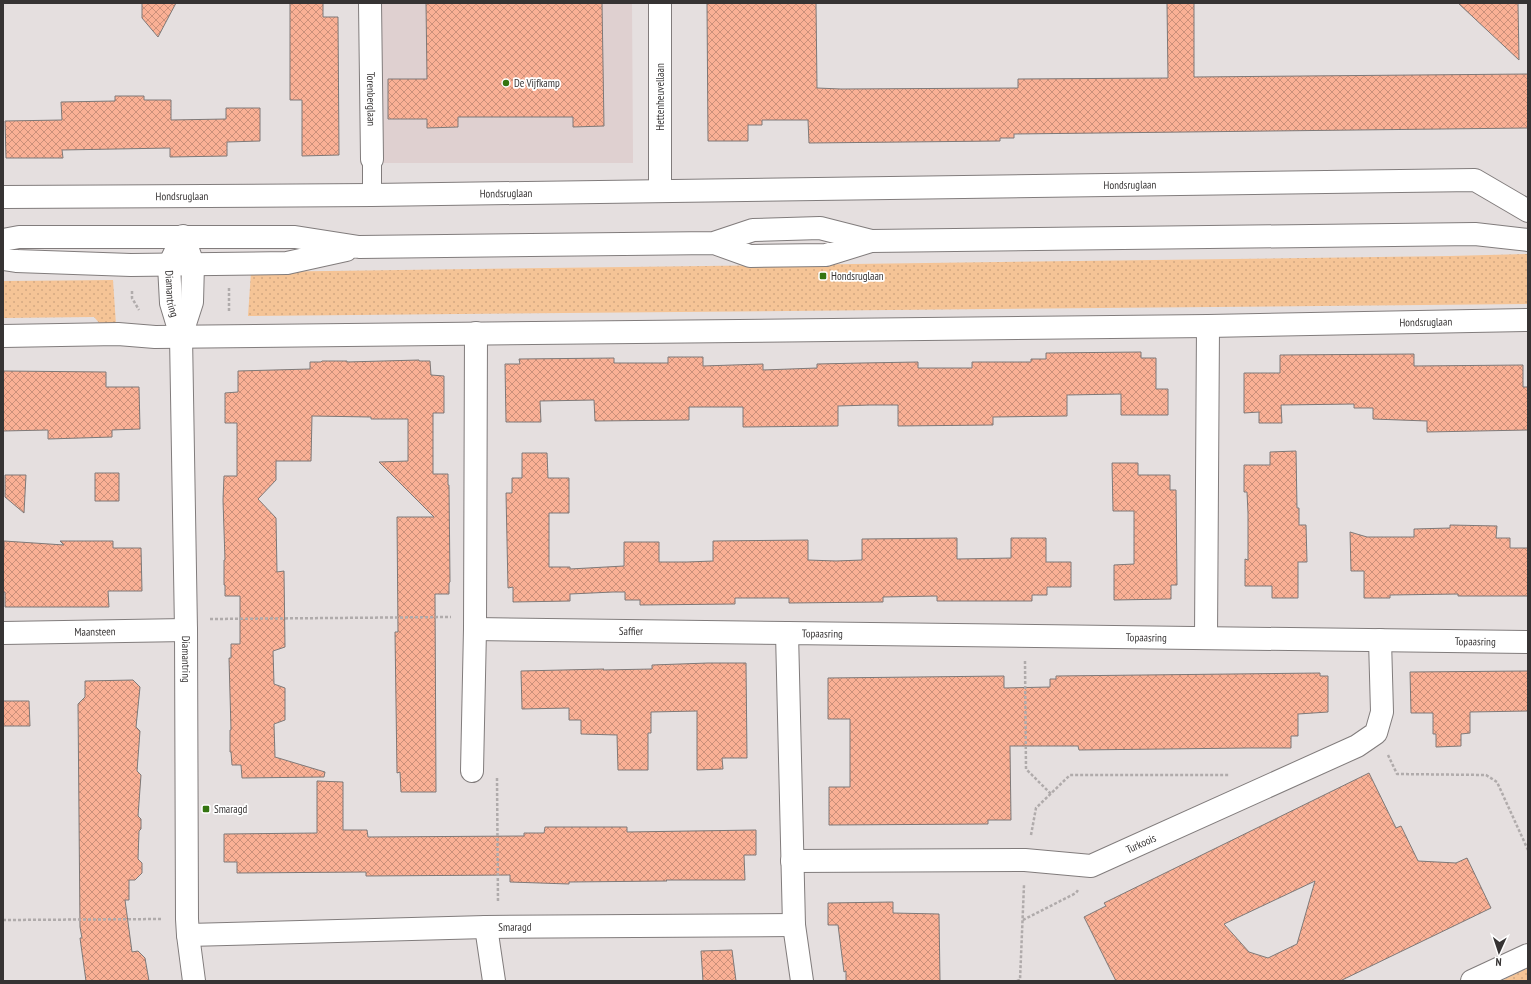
<svg xmlns="http://www.w3.org/2000/svg" width="1531" height="984" viewBox="0 0 1531 984" font-family="'PT Sans Narrow',sans-serif">
  <defs>
    <pattern id="grass-dots" width="8" height="8" patternUnits="userSpaceOnUse"><rect width="8" height="8" fill="#f5c496"/><path d="M2 2h.1M6 6h.1" fill="none" stroke="#d3a982" stroke-width="1.8" stroke-linecap="round"/></pattern>
    <pattern id="building-cross-hatch" width="8" height="8" patternUnits="userSpaceOnUse"><rect width="8" height="8" fill="#fab095"/><path d="M0 0l8 8M0 8l8-8" fill="none" stroke="#cb907a"/></pattern>
  </defs>
  <rect width="100%" height="100%" fill="#e5dfdf"/>
  <path fill="#dfd0d0" d="M 380,3 L 632,3 L 633,163 L 380,163 Z"/>
  <path fill="url(#grass-dots)" d="M 1528,254 L 1528,304 L 248,316 L 251,272 L 1450,256 Z
    M 113,280 L 116,325 L 101,325 L 94,317 L 3,318 L 3,281 Z
    M 1528,968 L 1528,981 L 1501,981 Z"/>
  <path fill="url(#building-cross-hatch)" stroke="#7e7978" fill-rule="evenodd" d="M 142,3 L 176,3 L 158,37 L 142,18 Z
    M 290,3 L 323,3 L 323,17 L 338,17 L 339,155 L 302,156 L 302,100 L 290,100 Z
    M 426,3 L 602,3 L 604,126 L 573,127 L 573,117 L 458,117 L 458,127 L 427,128 L 427,119 L 388,119 L 388,79 L 427,79 Z
    M 707,3 L 816,3 L 817,88 L 841,89 L 1018,88 L 1018,79 L 1168,78 L 1167,3 L 1194,3 L 1194,77 L 1528,74 L 1528,128 L 1014,134 L 1014,138 L 1000,138 L 1000,141 L 809,143 L 808,120 L 762,120 L 762,125 L 748,125 L 748,141 L 708,141 Z
    M 1458,3 L 1518,3 L 1519,60 Z
    M 115,96 L 144,96 L 144,100 L 171,100 L 171,120 L 226,119 L 226,108 L 260,108 L 260,141 L 227,142 L 227,156 L 170,157 L 170,148 L 62,150 L 63,158 L 6,158 L 5,121 L 62,120 L 61,102 L 115,101 Z
    M 1141,352 L 1141,358 L 1156,358 L 1156,389 L 1168,389 L 1168,415 L 1121,415 L 1121,394 L 1067,395 L 1067,416 L 993,417 L 993,425 L 898,426 L 898,405 L 870,405 L 838,406 L 838,426 L 743,427 L 743,407 L 689,407 L 689,420 L 595,421 L 594,400 L 540,401 L 541,422 L 506,422 L 505,364 L 520,364 L 519,359 L 614,358 L 614,363 L 668,363 L 668,357 L 703,357 L 703,366 L 763,364 L 763,370 L 817,368 L 817,364 L 862,363 L 918,362 L 918,368 L 972,368 L 972,362 L 1031,362 L 1031,359 L 1046,359 L 1046,353 Z
    M 1414,354 L 1414,366 L 1523,365 L 1523,387 L 1528,387 L 1528,430 L 1427,432 L 1427,421 L 1373,419 L 1373,408 L 1354,408 L 1354,404 L 1281,405 L 1282,423 L 1259,423 L 1259,412 L 1244,413 L 1244,373 L 1280,373 L 1280,355 Z
    M 419,360 L 419,361 L 430,361 L 431,375 L 444,376 L 444,413 L 433,413 L 433,474 L 448,474 L 448,485 L 449,485 L 450,582 L 449,583 L 449,594 L 435,594 L 436,792 L 401,792 L 400,772 L 397,773 L 395,632 L 398,632 L 397,517 L 434,517 L 379,462 L 408,461 L 408,419 L 371,419 L 371,417 L 312,416 L 311,461 L 276,461 L 276,480 L 258,499 L 276,518 L 277,572 L 284,571 L 285,647 L 273,651 L 274,684 L 285,688 L 285,720 L 274,724 L 275,757 L 325,772 L 324,777 L 242,778 L 241,765 L 232,765 L 231,752 L 230,752 L 230,730 L 231,730 L 229,658 L 231,658 L 231,644 L 240,644 L 240,596 L 225,596 L 225,585 L 224,585 L 224,560 L 225,560 L 223,500 L 224,476 L 237,476 L 237,423 L 225,423 L 225,393 L 238,392 L 238,371 L 310,369 L 310,362 L 321,362 L 322,361 L 347,361 L 347,362 Z
    M 3,371 L 106,372 L 106,387 L 139,387 L 140,429 L 112,430 L 112,437 L 48,439 L 48,430 L 3,431 Z
    M 1296,451 L 1297,508 L 1299,508 L 1299,525 L 1306,525 L 1307,562 L 1298,562 L 1298,598 L 1272,598 L 1272,586 L 1245,586 L 1245,559 L 1248,560 L 1248,513 L 1247,492 L 1244,492 L 1244,465 L 1270,465 L 1270,452 Z
    M 522,453 L 547,453 L 548,478 L 569,478 L 569,513 L 549,513 L 549,567 L 570,567 L 570,569 L 624,566 L 624,542 L 659,542 L 659,562 L 687,562 L 713,561 L 713,541 L 808,540 L 808,560 L 836,561 L 862,560 L 862,539 L 957,538 L 957,559 L 1011,558 L 1011,538 L 1046,538 L 1046,562 L 1071,562 L 1071,587 L 1047,587 L 1047,595 L 1032,595 L 1032,601 L 937,601 L 937,596 L 883,597 L 883,602 L 789,603 L 789,598 L 735,598 L 735,604 L 640,605 L 640,600 L 625,600 L 625,592 L 613,592 L 570,594 L 570,601 L 513,602 L 513,587 L 508,588 L 506,493 L 512,493 L 512,478 L 522,478 Z
    M 1112,463 L 1138,463 L 1138,475 L 1170,475 L 1170,490 L 1176,490 L 1177,585 L 1171,585 L 1171,599 L 1114,600 L 1114,565 L 1134,564 L 1134,511 L 1113,511 Z
    M 95,473 L 119,473 L 119,501 L 95,501 Z
    M 5,475 L 26,475 L 24,513 L 5,497 Z
    M 1450,525 L 1497,526 L 1496,538 L 1510,538 L 1510,548 L 1528,548 L 1528,596 L 1458,596 L 1458,594 L 1390,595 L 1390,598 L 1364,598 L 1364,571 L 1351,571 L 1350,532 L 1367,537 L 1414,537 L 1414,529 L 1450,528 Z
    M 4,541 L 64,545 L 60,541 L 113,541 L 113,548 L 141,548 L 142,591 L 108,591 L 109,607 L 5,607 L 5,592 L 3,592 L 3,550 L 4,550 Z
    M 708,663 L 746,663 L 747,758 L 722,758 L 723,769 L 697,770 L 697,711 L 651,712 L 651,733 L 648,733 L 648,770 L 618,770 L 617,735 L 581,734 L 581,720 L 569,720 L 569,708 L 522,709 L 521,671 L 604,669 L 603,670 L 652,669 L 652,665 Z
    M 1528,671 L 1528,711 L 1470,712 L 1470,733 L 1461,734 L 1461,746 L 1436,747 L 1436,734 L 1433,734 L 1433,713 L 1411,713 L 1410,672 Z
    M 1320,673 L 1320,676 L 1328,676 L 1328,712 L 1298,714 L 1298,736 L 1291,736 L 1291,748 L 1248,748 L 1079,750 L 1078,746 L 1010,746 L 1011,820 L 988,820 L 988,824 L 829,825 L 829,787 L 850,787 L 850,719 L 828,719 L 828,678 L 1004,676 L 1004,688 L 1050,687 L 1050,679 L 1056,679 L 1056,676 Z
    M 133,680 L 140,687 L 136,727 L 140,731 L 137,771 L 141,775 L 138,816 L 141,819 L 141,829 L 139,831 L 138,859 L 142,863 L 142,873 L 135,880 L 129,880 L 129,900 L 125,900 L 132,952 L 138,951 L 145,958 L 149,981 L 86,981 L 80,938 L 82,938 L 80,927 L 78,704 L 85,697 L 85,681 Z
    M 3,701 L 29,701 L 30,726 L 3,726 Z
    M 1369,773 L 1396,828 L 1401,826 L 1418,861 L 1456,863 L 1467,858 L 1491,908 L 1340,981 L 1116,981 L 1084,917 L 1106,906 L 1104,903 ZM 1315,881 L 1297,944 L 1268,958 L 1249,952 L 1224,924 Z
    M 317,781 L 343,782 L 343,830 L 367,830 L 368,837 L 524,836 L 524,833 L 544,833 L 545,827 L 627,827 L 627,832 L 756,830 L 756,855 L 744,855 L 745,880 L 666,880 L 667,881 L 569,882 L 569,884 L 510,882 L 510,875 L 366,876 L 366,872 L 237,873 L 237,862 L 224,862 L 224,834 L 317,833 Z
    M 893,902 L 893,913 L 939,914 L 940,981 L 846,981 L 846,971 L 844,972 L 838,925 L 828,925 L 828,903 Z
    M 732,950 L 736,981 L 703,981 L 701,951 Z"/>
  <g fill="none" stroke-linecap="round" stroke-linejoin="round">
    <g stroke="#817c7c" stroke-width="20">
      <path id="pedestrian" d="M 372,195 L 372,159"/>
    </g>
    <g stroke="#817c7c" stroke-width="24">
      <g id="minor">
        <path id="s1" d="M 370,3 L 372,159"/>
        <path d="M 660,190 L 660,3"/>
        <path id="s2" d="M 3,197 L 372,195 L 1475,180 L 1528,211"/>
        <path id="s3" d="M 3,336 L 118,334 L 155,337 L 1208,326 L 1528,320"/>
        <path id="s4" d="M 475,629 L 787,633"/>
        <path id="s5" d="M 3,633 L 186,630"/>
        <path d="M 1206,638 L 1208,326"/>
        <path d="M 472,771 L 475,629 L 476,333"/>
        <path id="s6" d="M 792,861 L 1025,860 L 1091,866 L 1357,746 L 1376,733 L 1382,712 L 1380,640"/>
        <path d="M 486,927 L 494,981"/>
        <path id="s7" d="M 188,935 L 486,927 L 794,925"/>
        <path id="s8" d="M 802,981 L 794,925 L 787,633 L 1528,642"/>
        <path d="M 1472,981 L 1528,955"/>
      </g>
    </g>
    <g stroke="#817c7c" stroke-width="24">
      <g id="tertiary">
        <path id="s9" d="M 183,236 L 169,265 L 171,303 L 181,336 L 186,630 L 187,919 L 188,935 L 194,981"/>
        <path d="M 181,336 L 192,302 L 193,264 L 187,247"/>
      </g>
    </g>
    <g stroke="#817c7c" stroke-width="24">
      <path id="secondary" d="M 3,240 L 19,237 L 295,237 L 359,247 L 714,243 L 753,230 L 820,228 L 871,241 L 1475,234 L 1528,240
        M 714,243 L 750,256 L 826,255 L 871,241
        M 3,259 L 16,261 L 131,265 L 287,263 L 346,250"/>
    </g>
    <path stroke="#b0abab" stroke-width="2.5" stroke-dasharray="3 2" stroke-linecap="butt" d="M 132,291 L 132,298 L 139,310
      M 229,311 L 229,288
      M 210,619 L 451,617
      M 1025,661 L 1026,769 L 1051,794
      M 1388,755 L 1397,774 L 1486,775 L 1497,782 L 1528,850
      M 497,778 L 498,903
      M 1031,835 L 1036,808 L 1070,775 L 1229,775
      M 3,920 L 163,919
      M 1023,920 L 1076,893 L 1078,890
      M 1017,981 L 1020,980 L 1024,885"/>
    <use href="#pedestrian" stroke="#fff" stroke-width="18"/>
    <use href="#minor" stroke="#fff" stroke-width="22"/>
    <use href="#tertiary" stroke="#fff" stroke-width="22"/>
    <use href="#secondary" stroke="#fff" stroke-width="22"/>
  </g>
  <g fill="#357511" stroke="#fff" stroke-width="1.5">
    <circle cx="506" cy="83" r="4"/>
    <rect x="819" y="272" width="8" height="8" rx="2"/>
    <rect x="202" y="805" width="8" height="8" rx="2"/>
  </g>
  <g text-anchor="middle" stroke-width="3.5" stroke-linejoin="round" paint-order="stroke">
    <g font-size="11" fill="#363333" stroke="#fff" text-anchor="start">
      <text x="514" y="87">De Vijfkamp</text>
      <text x="831" y="280">Hondsruglaan</text>
      <text x="214" y="813">Smaragd</text>
    </g>
    <g font-size="11" fill="#363333" stroke="#fff">
      <text transform="translate(660 97) rotate(-90)" y="4">Hettenheuvellaan</text>
      <text dy="4" stroke="none"><textPath href="#s1" startOffset="96">Torenberglaan</textPath></text>
      <text dy="4" stroke="none"><textPath href="#s2" startOffset="1127">Hondsruglaan</textPath></text>
      <text dy="4" stroke="none"><textPath href="#s2" startOffset="503">Hondsruglaan</textPath></text>
      <text dy="4" stroke="none"><textPath href="#s2" startOffset="179">Hondsruglaan</textPath></text>
      <text dy="4" stroke="none"><textPath href="#s9" startOffset="61">Diamantring</textPath></text>
      <text dy="4" stroke="none"><textPath href="#s3" startOffset="1423">Hondsruglaan</textPath></text>
      <text dy="4" stroke="none"><textPath href="#s4" startOffset="156">Saffier</textPath></text>
      <text dy="4" stroke="none"><textPath href="#s5" startOffset="92">Maansteen</textPath></text>
      <text dy="4" stroke="none"><textPath href="#s8" startOffset="384">Topaasring</textPath></text>
      <text dy="4" stroke="none"><textPath href="#s8" startOffset="708">Topaasring</textPath></text>
      <text dy="4" stroke="none"><textPath href="#s8" startOffset="1037">Topaasring</textPath></text>
      <text dy="4" stroke="none"><textPath href="#s9" startOffset="428">Diamantring</textPath></text>
      <text dy="4" stroke="none"><textPath href="#s6" startOffset="354">Turkoois</textPath></text>
      <text dy="4" stroke="none"><textPath href="#s7" startOffset="327">Smaragd</textPath></text>
    </g>
  </g>
  <rect width="1531" height="984" fill="none" stroke="#363333" stroke-width="8"/>
  <g transform="translate(1499 952) rotate(183)" stroke="#ffffff" stroke-width="3" paint-order="stroke">
  <path d="M0-3L7 15L0 10L-7 15Z" fill="#363333"/>
  <text y="-6" font-size="11" font-weight="bold" text-anchor="middle" fill="#363333">N</text>
  </g>
</svg>
